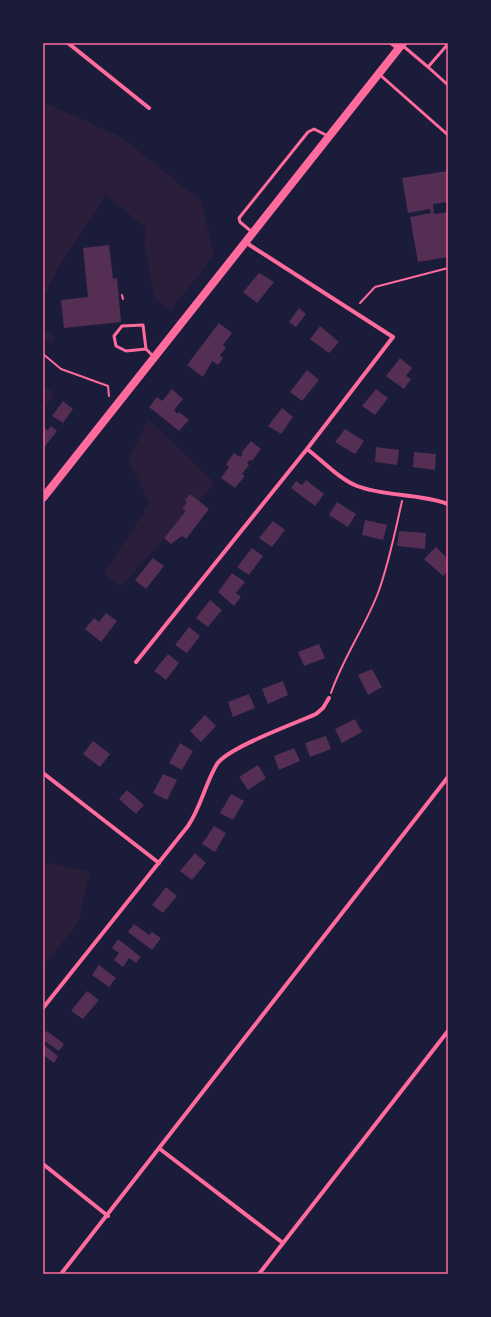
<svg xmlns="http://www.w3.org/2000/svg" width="491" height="1317" viewBox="0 0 491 1317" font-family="Manrope,sans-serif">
  <rect width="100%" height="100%" fill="#1b1b3a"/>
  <path fill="#2a1e3b" d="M 47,104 L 120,136 L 201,201 L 214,255 L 171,310 L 155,299 L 144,242 L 146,228 L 106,195 L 60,264 L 43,299 L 43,110 Z
    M 43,331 L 52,334 L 54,338 L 52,343 L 43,341 Z
    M 43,385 L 55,394 L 43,411 Z
    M 148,419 L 215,483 L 120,587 L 104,573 L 149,504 L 129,460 Z
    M 43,862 L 90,872 L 78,923 L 43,966 Z"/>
  <path fill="#542f53" d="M 448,171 L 448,202 L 433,204 L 434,214 L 448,212 L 448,257 L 418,262 L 410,217 L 431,213 L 430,209 L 408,213 L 402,178 Z
    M 109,245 L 113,279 L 117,278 L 121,322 L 64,328 L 61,300 L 88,297 L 83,248 Z
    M 259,273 L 274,282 L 257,303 L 243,292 Z
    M 299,308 L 306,314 L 296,327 L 289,322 Z
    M 219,323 L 232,333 L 223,345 L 226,348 L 220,355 L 223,358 L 218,365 L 212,361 L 203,377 L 187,365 Z
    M 320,326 L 339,342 L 329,353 L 310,339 Z
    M 400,358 L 412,368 L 406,376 L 411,379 L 404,389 L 386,376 Z
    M 307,370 L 319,380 L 302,401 L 290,392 Z
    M 172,389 L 183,399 L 174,410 L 177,414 L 179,412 L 189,420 L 179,431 L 149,407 L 157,397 L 162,401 Z
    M 376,389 L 388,398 L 375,415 L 362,406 Z
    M 63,401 L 73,409 L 63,423 L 52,416 Z
    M 282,408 L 293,417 L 281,434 L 268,426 Z
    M 51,426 L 57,431 L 43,449 L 43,428 L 48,430 Z
    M 345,429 L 364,441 L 355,454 L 335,442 Z
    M 251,441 L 261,449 L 252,461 L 250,460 L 247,463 L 249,465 L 242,474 L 245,476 L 235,488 L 221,478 L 229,467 L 226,464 L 234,453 L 240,457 L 243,454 L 241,453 Z
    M 376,447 L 399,450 L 397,465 L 375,462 Z
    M 414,452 L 436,454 L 435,470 L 413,467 Z
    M 306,480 L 324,494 L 315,506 L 291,488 L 296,481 L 302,485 Z
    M 190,494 L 209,509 L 186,539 L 182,536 L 171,544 L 164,538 L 186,511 L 182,509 L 187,502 L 185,500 Z
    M 337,502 L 356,514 L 348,527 L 329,515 Z
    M 365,520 L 387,525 L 383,540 L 362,535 Z
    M 273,521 L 285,530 L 272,547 L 259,538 Z
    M 399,531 L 426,533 L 425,549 L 397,546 Z
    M 436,547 L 448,559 L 448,571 L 443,576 L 424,559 Z
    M 252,548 L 263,556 L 249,575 L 237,567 Z
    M 153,558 L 164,566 L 146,589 L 135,580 Z
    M 232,573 L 245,582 L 236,593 L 241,597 L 234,606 L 218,592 Z
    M 210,600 L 222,610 L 208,627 L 196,618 Z
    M 106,613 L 117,621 L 101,642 L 85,629 L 94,618 L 99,622 Z
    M 189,627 L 200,636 L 187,653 L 175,645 Z
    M 319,644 L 325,658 L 304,666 L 298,652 Z
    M 168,654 L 179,663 L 166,680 L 154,671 Z
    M 372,669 L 382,687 L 368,695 L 358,675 Z
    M 283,681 L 288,695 L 268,704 L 262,689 Z
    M 249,694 L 255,708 L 233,717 L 228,702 Z
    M 205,715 L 216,726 L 201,742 L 190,731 Z
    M 355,719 L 362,732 L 342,743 L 335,729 Z
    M 326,736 L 331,749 L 310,757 L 305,743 Z
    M 93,741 L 110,754 L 100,767 L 83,754 Z
    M 180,743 L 193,751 L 182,770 L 169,763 Z
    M 294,748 L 300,761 L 279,770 L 274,756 Z
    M 258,765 L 266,778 L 248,790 L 239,777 Z
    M 163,774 L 177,780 L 167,800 L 153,793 Z
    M 127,790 L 144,805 L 136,814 L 119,799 Z
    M 231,794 L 244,801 L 233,820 L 220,813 Z
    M 214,826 L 226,833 L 215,852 L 202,844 Z
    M 195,853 L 206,863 L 192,880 L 180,871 Z
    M 166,887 L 177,896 L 163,913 L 152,905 Z
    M 134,924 L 149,935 L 152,932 L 161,938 L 152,950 L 128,932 Z
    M 118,939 L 141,957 L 136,963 L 129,958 L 123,967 L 114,960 L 119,953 L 112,948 Z
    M 99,965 L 116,978 L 109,987 L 92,975 Z
    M 87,991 L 99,1000 L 83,1019 L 71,1011 Z
    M 47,1031 L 64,1044 L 59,1051 L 43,1040 L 43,1035 Z
    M 43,1044 L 58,1056 L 54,1063 L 43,1055 Z"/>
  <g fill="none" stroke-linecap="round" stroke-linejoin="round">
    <path stroke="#ff6b9d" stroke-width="2" d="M 122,295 L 123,299
      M 360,303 L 375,287 L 448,268
      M 43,354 L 61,369 L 108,386 L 109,396
      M 331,693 C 343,658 365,627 378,593 C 389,563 395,532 402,501"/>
    <path stroke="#ff6b9d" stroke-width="3" d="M 402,45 L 428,67 L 448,44
      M 428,67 L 448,85
      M 379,74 L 448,135
      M 252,232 L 240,222 L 239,218 L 308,132 L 314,129 L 328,136
      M 146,349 L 126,351 L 116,346 L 114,336 L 122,326 L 143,325 L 146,349 L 154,357"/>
    <path stroke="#ff6b9d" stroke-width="4" d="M 68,43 L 149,108
      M 391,43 L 398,48
      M 307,449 C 323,461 339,479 357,486 C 386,497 418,493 448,504
      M 136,662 L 307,449 L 393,337 L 245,242
      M 43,773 L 159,863
      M 43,1008 L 188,826 C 201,807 205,784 217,764 C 229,747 294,724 316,714 L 323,708 L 329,698
      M 160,1149 L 283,1243
      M 43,1164 L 108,1216
      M 61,1274 L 448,777
      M 259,1274 L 448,1031"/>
    <path stroke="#ff6b9d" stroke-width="8" d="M 43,498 L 403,43"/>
  </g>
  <rect width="491" height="1317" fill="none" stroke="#1b1b3a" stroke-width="88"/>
  <rect x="44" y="44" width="403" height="1229" fill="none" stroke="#ff6b9d" stroke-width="1.5"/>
</svg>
